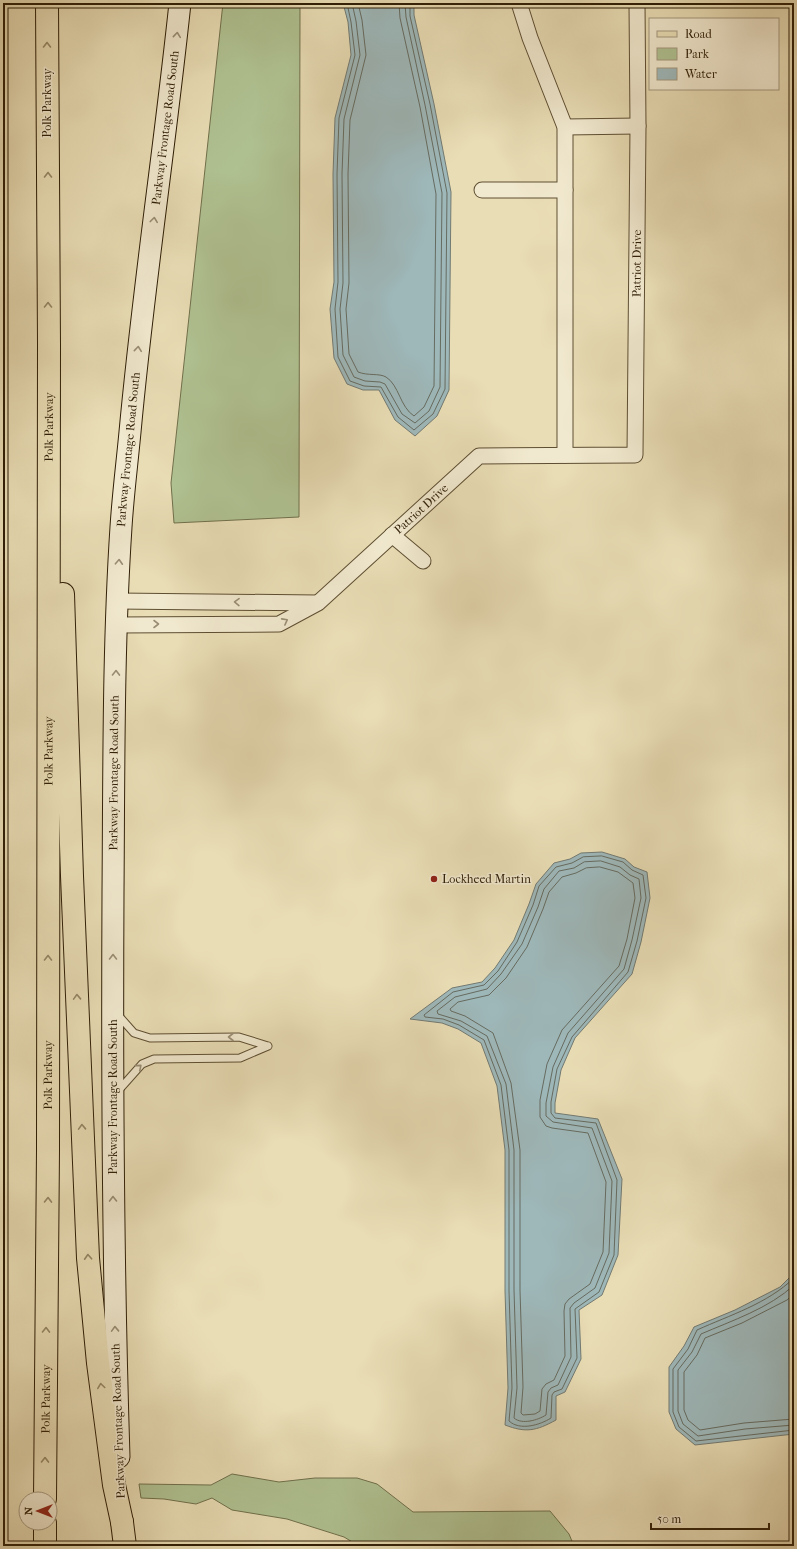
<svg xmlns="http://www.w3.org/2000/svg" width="797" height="1549" viewBox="0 0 797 1549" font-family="'IM FELL French Canon',serif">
  <rect width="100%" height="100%" fill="#e9ddb5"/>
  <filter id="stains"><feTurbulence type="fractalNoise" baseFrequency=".005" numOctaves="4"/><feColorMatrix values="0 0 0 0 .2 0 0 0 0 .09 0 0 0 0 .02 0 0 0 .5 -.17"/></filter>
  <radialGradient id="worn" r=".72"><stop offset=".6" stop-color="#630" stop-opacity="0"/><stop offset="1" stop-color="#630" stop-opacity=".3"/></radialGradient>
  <path fill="#b0c292" stroke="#70704c" d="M 223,3 L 300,3 L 299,517 L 174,523 L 171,483 Z
    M 232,1474 L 279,1482 L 315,1478 L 357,1478 L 377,1484 L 413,1512 L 550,1511 L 569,1534 L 574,1546 L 359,1546 L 344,1537 L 287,1519 L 232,1510 L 212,1498 L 196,1504 L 164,1499 L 141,1498 L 139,1484 L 211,1485 Z"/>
  <path fill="#9eb8ba" stroke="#727a72" d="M 343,3 L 414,3 L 414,15 L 434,104 L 451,192 L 449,390 L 437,416 L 415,436 L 395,420 L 379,390 L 363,390 L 347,384 L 334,358 L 330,309 L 334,282 L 333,174 L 335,118 L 351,55 L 348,22 Z
    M 602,852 L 625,859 L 634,867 L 647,872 L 650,898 L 641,942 L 632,974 L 575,1038 L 561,1070 L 555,1103 L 555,1113 L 598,1119 L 622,1179 L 618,1255 L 602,1295 L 579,1310 L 581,1359 L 565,1392 L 556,1396 L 556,1420 C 536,1431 526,1433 505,1425 L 508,1388 L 505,1291 L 505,1150 L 497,1086 L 481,1043 L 458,1029 L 442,1023 L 410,1019 L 452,988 L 482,982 L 495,968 L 514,940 L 529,904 L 536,884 L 554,863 L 570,859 L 581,853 Z
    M 794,1273 L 794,1434 L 695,1445 L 676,1429 L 669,1412 L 669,1367 L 684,1346 L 694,1327 L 735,1310 L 780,1287 Z"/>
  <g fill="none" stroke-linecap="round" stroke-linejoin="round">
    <path stroke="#666b60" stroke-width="1" d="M 347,3 L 351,22 L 355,55 L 339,118 L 337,174 L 338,282 L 335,309 L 338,357 L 350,381 L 364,386 L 381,387 L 398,417 L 414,430 L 433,414 L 445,389 L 447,193 L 430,104 L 410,16 L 410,3
      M 352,3 L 356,21 L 360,55 L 344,119 L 342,174 L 343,283 L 340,309 L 343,355 L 354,377 L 365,381 L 380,382 L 385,384 L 402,414 L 415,423 L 429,411 L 440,387 L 442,193 L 425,105 L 406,17 L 405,3
      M 358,3 L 362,20 L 366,55 L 350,120 L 348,174 L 349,283 L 346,309 L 349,354 L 358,372 C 368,376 379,373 386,377 C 399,385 400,407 414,416 L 424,407 L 434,386 L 436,194 L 420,107 L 400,18 L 399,3
      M 602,856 L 623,862 L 632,870 L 643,875 L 646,898 L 637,941 L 628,972 L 572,1037 L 557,1069 L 551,1102 L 551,1113 L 555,1118 L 596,1123 L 617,1180 L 614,1255 L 599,1292 L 575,1309 L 577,1358 L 562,1389 L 554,1392 L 552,1395 L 551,1418 C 540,1425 520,1431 509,1421 L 512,1388 L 509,1291 L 509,1150 L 501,1085 L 484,1040 L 459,1025 L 443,1019 L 425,1017 L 424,1015 L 453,992 L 484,985 L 498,971 L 517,942 L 533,905 L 539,886 L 556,867 L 572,863 L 583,857 Z
      M 601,861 L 620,867 L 630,875 L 639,879 L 641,898 L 632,940 L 624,969 L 568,1033 L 553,1067 L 546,1103 L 546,1116 L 553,1122 L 592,1128 L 612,1181 L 609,1253 L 595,1288 L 574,1303 L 570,1308 L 571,1357 L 558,1385 L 551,1388 L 548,1392 L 546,1415 C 538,1420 522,1425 514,1418 L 517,1388 L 514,1290 L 514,1150 L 506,1084 L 487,1036 L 461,1021 L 438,1014 L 437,1011 L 455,997 L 487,989 L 501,974 L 522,944 L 538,907 L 544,889 L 559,871 L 574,868 L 584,862 Z
      M 600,867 L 618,872 L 633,883 L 635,898 L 627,939 L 619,966 L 562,1030 L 547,1064 L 540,1100 L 540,1117 L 546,1126 L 552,1128 L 588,1133 L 606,1182 L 603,1252 L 590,1284 L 569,1299 L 565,1304 L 564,1311 L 565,1356 L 554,1380 L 546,1384 L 542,1389 L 540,1411 L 535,1414 L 523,1415 L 521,1413 L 523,1387 L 520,1290 L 520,1150 L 511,1083 L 493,1033 L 465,1016 L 451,1011 L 450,1009 L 458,1002 L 489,995 L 506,978 L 527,947 L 543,909 L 549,892 L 562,877 L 576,873 L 586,868 Z
      M 794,1278 C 767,1304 730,1315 697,1330 L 688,1349 L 673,1369 L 673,1412 L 679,1427 L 696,1441 L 794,1430
      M 794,1285 C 770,1308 731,1321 701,1334 L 692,1352 L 678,1370 L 678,1411 L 683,1424 L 698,1436 L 745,1429 L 794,1425
      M 794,1294 L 787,1300 L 742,1323 L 705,1338 L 697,1355 L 684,1372 L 684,1410 L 688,1420 L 700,1430 L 744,1423 L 794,1419"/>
    <g stroke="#5e4e32" stroke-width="9">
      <path id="lane" d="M 118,1015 L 134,1033 L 150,1038 L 239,1037 L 268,1046
        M 118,1091 L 142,1064 L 154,1059 L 240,1058 L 268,1046"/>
    </g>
    <g stroke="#5e4e32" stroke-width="17">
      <g id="street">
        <path d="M 519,3 L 530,38 L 565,127 L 565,455"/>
        <path d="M 565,127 L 638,126"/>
        <path d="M 482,190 L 565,190"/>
        <path d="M 392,535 L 423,561"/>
        <path d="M 117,601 L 317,603"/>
        <path id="s1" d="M 117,625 L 279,624 L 318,603 L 479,456 L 635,455 L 638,126 L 637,3"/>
      </g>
    </g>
    <g stroke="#2f1e06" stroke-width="23">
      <g id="secondary">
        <path id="s2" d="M 119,1457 C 113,1269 112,1081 113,893 C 114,771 113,649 121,527 C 123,495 127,464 130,432 C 143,289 165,146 180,3"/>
      </g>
    </g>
    <g stroke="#2f1e06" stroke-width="24">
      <path id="primary" d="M 122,1522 L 125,1546"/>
    </g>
    <g stroke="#2f1e06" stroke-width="24">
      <g id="highway">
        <path d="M 63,594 L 72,876 L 88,1258 L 98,1363 L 114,1485 L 122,1522"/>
        <path id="s3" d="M 45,1499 L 48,1150 L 49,344 L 47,3"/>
        <path d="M 45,1546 L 45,1523"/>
      </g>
    </g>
    <use href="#lane" stroke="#f1e9cf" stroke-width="7"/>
    <use href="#street" stroke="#f1e9cf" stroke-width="15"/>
    <use href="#secondary" stroke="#f1e9cf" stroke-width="21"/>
    <use href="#primary" stroke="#e9ddb5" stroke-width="22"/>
    <use href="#highway" stroke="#e9ddb5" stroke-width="22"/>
  </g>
  <defs><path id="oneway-chevron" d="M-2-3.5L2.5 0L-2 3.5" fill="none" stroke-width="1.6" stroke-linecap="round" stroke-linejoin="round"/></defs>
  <g stroke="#9a8e75">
    <use href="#oneway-chevron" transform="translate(177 35) rotate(-84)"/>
    <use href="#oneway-chevron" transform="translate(154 220) rotate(-83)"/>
    <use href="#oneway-chevron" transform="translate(138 349) rotate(-84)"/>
    <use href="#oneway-chevron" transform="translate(119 562) rotate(-87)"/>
    <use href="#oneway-chevron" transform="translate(237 602) rotate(-179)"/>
    <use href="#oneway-chevron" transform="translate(285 621) rotate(-28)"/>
    <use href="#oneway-chevron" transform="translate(156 624)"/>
    <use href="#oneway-chevron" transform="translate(116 673) rotate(-89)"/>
    <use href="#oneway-chevron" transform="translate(113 957) rotate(-90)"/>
    <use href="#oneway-chevron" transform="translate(231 1037) rotate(180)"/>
    <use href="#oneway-chevron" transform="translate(139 1067) rotate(-41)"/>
    <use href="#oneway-chevron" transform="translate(113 1199) rotate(-91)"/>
    <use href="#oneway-chevron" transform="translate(115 1329) rotate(-92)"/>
  </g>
  <g stroke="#958766">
    <use href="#oneway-chevron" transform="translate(47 45) rotate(-90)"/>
    <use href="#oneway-chevron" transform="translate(48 175) rotate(-90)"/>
    <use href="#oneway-chevron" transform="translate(48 305) rotate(-90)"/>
    <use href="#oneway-chevron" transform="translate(48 958) rotate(-90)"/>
    <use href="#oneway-chevron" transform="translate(77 997) rotate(-92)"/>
    <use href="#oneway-chevron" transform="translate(82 1127) rotate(-92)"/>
    <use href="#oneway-chevron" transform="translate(48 1200) rotate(-89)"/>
    <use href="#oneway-chevron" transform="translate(88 1257) rotate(-93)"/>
    <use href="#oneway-chevron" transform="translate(46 1330) rotate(-89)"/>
    <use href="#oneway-chevron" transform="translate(101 1386) rotate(-98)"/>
    <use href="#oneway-chevron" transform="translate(45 1460) rotate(-89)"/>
  </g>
  <circle fill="#8f2418" stroke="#f1e9cf" stroke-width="1.5" cx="434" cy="879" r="4"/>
  <g text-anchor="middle" stroke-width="3" stroke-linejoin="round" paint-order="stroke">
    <g font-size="12" fill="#2f1e06" stroke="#f1e9cf">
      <text transform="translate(47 103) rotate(-90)" y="4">Polk Parkway</text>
      <text dy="4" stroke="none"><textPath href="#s2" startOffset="1332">Parkway Frontage Road South</textPath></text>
      <text dy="4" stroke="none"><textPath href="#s1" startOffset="772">Patriot Drive</textPath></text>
      <text dy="4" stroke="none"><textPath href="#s3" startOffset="1072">Polk Parkway</textPath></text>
      <text dy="4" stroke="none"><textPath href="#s2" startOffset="1008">Parkway Frontage Road South</textPath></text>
      <text dy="4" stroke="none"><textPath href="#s1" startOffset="346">Patriot Drive</textPath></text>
      <text dy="4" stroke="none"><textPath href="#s3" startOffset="748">Polk Parkway</textPath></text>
      <text dy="4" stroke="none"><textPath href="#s2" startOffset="684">Parkway Frontage Road South</textPath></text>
      <text dy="4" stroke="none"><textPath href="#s3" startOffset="424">Polk Parkway</textPath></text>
      <text transform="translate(113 1097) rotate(-90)" y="4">Parkway Frontage Road South</text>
      <text dy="4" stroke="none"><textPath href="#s3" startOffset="100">Polk Parkway</textPath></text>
      <text transform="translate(118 1421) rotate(-92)" y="4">Parkway Frontage Road South</text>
    </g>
    <g font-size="12" fill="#2f1e06" stroke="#f1e9cf" text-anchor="start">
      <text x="442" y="883">Lockheed Martin</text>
    </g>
  </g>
  <rect width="797" height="1549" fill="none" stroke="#e9ddb5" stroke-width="16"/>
  <rect x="4" y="4" width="789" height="1541" fill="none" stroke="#2f1e06" stroke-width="2"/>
  <rect x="8" y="8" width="781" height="1533" fill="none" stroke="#2f1e06"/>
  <rect x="649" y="18" width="130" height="72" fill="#f1e9cf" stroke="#a3987f"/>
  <rect x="657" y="31" width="20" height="6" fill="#e9ddb5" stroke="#a3987f"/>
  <text x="685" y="38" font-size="12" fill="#2f1e06">Road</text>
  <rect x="657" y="48" width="20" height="12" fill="#b0c292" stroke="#a3987f"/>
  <text x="685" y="58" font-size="12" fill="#2f1e06">Park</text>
  <rect x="657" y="68" width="20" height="12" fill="#9eb8ba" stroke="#a3987f"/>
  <text x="685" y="78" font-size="12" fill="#2f1e06">Water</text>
  <g transform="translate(38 1511) rotate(270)"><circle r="19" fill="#f1e9cf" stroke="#a3987f"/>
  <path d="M0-3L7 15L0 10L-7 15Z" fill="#8f2418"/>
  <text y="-6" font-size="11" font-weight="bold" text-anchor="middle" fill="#2f1e06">N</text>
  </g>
  <path d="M651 1523v6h118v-6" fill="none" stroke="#2f1e06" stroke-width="2"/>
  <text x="657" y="1523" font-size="12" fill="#2f1e06" stroke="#f1e9cf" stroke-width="3" paint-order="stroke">50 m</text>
  <rect width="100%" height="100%" filter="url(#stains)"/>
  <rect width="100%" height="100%" fill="url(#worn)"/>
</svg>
